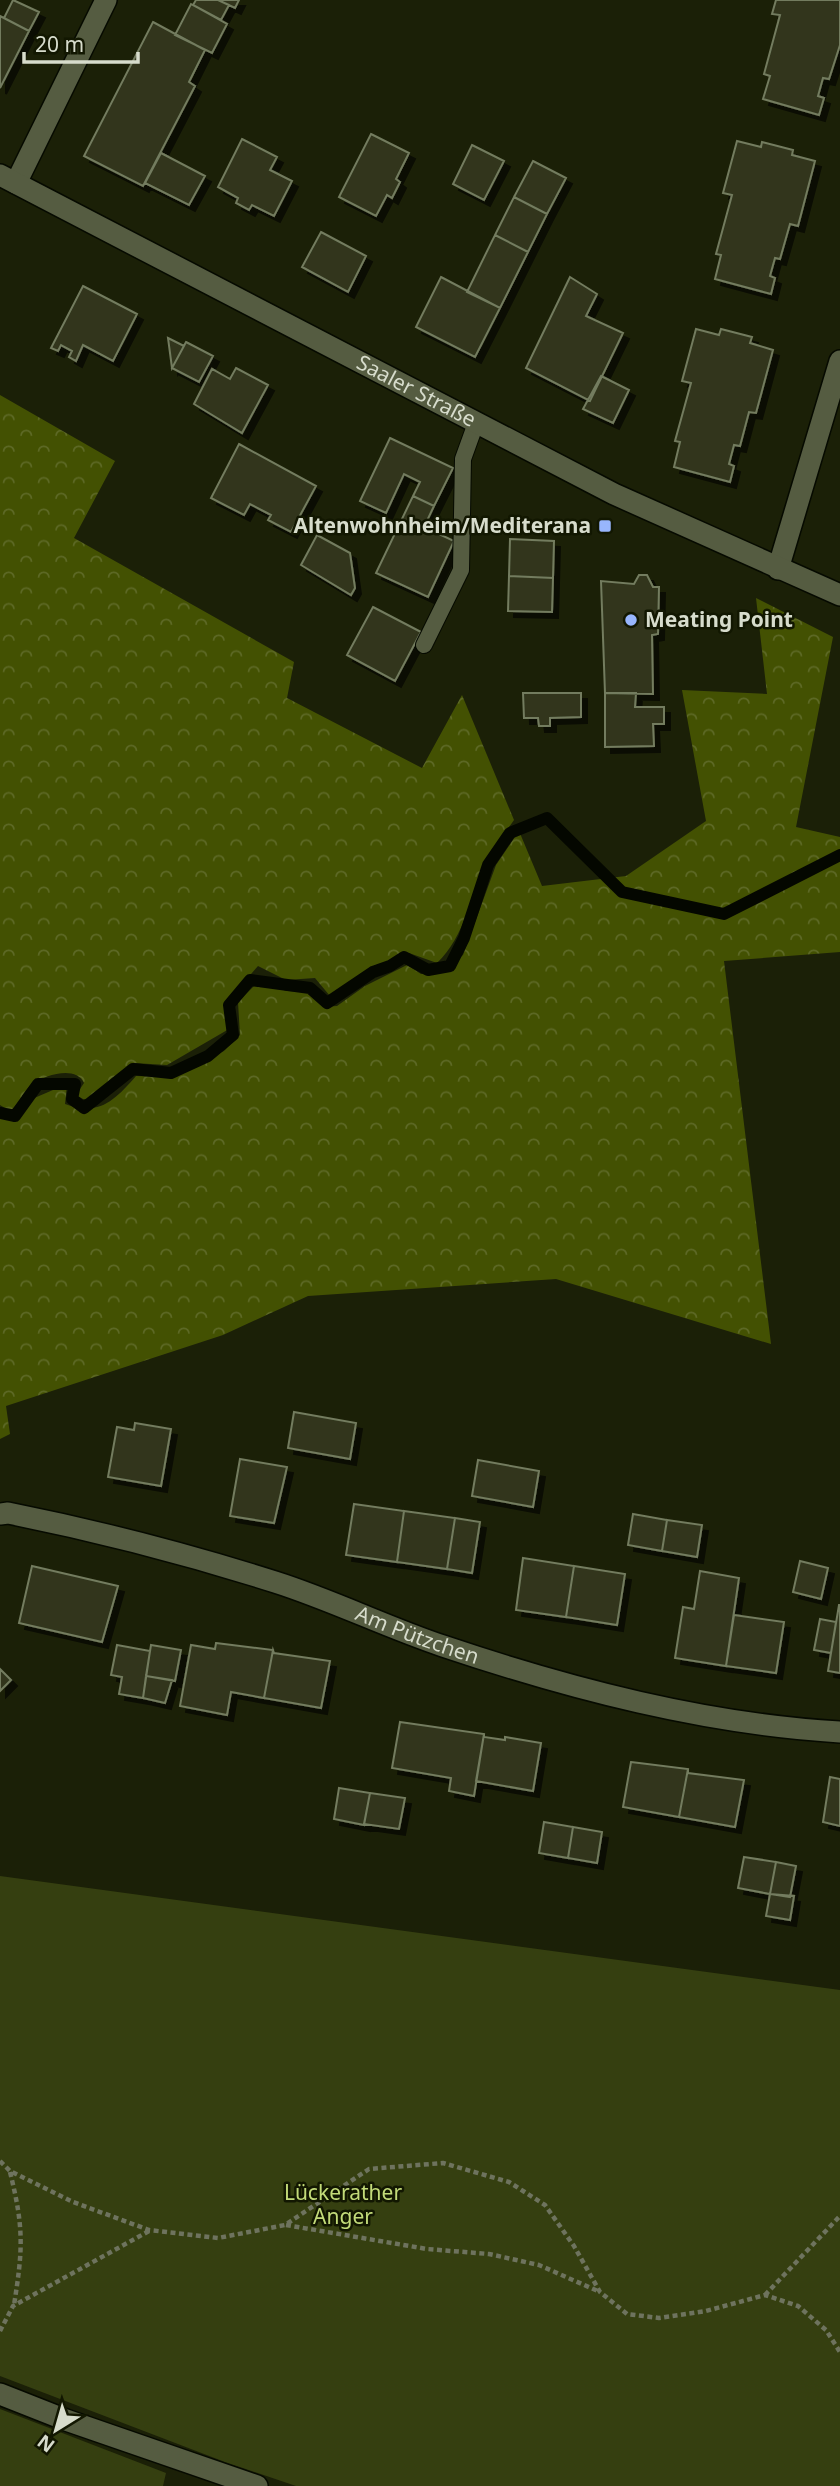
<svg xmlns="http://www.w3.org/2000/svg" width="840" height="2486" viewBox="0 0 840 2486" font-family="'Noto Sans',sans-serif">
  <defs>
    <pattern id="forest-crowns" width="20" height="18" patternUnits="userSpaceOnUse" patternTransform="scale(1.75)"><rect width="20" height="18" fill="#435102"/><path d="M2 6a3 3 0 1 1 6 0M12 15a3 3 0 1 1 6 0" fill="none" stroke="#5d6926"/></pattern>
    <filter id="shadow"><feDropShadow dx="6" dy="6" stdDeviation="0" flood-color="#0009"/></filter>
  </defs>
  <rect width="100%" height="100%" fill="#1b2007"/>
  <path fill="#353f10" d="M 0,1876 L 840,1990 L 840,2486 L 296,2486 L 225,2462 L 0,2376 Z
    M 0,2409 L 166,2473 L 163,2486 L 0,2486 Z"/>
  <path fill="url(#forest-crowns)" d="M 0,395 L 115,461 L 74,538 L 294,662 L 287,698 L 422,768 L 462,695 L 514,820 C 505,833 494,846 487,861 C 471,895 465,936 437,963 L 409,953 L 364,974 L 330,996 L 315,978 L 286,980 L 258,966 L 232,996 L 229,1029 L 167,1065 L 134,1063 L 98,1099 L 83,1099 L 76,1095 L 84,1083 C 76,1065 45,1075 32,1084 C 23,1091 20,1104 10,1111 L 0,1105 Z
    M 756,598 L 833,637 L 796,827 L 840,837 L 840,952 L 724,961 L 771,1344 L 556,1279 L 308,1296 L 223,1335 L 6,1406 L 10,1434 L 0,1439 L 0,1116 L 10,1119 L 19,1117 L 32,1099 L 67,1084 L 65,1104 C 99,1117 115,1100 136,1076 L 171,1077 L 224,1051 L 240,1035 L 238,1002 L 260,980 L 286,991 L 311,992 L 323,1007 L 337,1006 L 365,986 L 407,965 L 421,974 L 443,972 L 463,955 L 496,865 L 519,831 L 542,886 L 626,876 L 706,821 L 682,690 L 767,694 Z"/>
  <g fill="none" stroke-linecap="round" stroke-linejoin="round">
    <path stroke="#040700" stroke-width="12" d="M 0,1113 L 15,1116 L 38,1084 L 75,1084 L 72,1099 L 84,1108 L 133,1069 L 171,1073 L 208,1056 L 233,1035 L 229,1005 L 250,980 L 310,988 L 327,1003 L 373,972 L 390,966 L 404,957 L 428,970 L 450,966 L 464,938 L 488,865 L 510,833 L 547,818 L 622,892 L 724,914 L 840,855"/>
  </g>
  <path fill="#30361d" stroke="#737b5e" stroke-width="2" filter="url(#shadow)" d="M 13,0 L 39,12 L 29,31 L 4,18 Z
    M 196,0 L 218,0 L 229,5 L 221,20 L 193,5 Z
    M 218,0 L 239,0 L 235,8 Z
    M 776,0 L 840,0 L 840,45 L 829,79 L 823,78 L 818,96 L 824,98 L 819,115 L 763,99 L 770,76 L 764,74 L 780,15 L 772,14 Z
    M 191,4 L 227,24 L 212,53 L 175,35 Z
    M 0,16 L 29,31 L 0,88 Z
    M 153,22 L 205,50 L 189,82 L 195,86 L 143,186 L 84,156 Z
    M 371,134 L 409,153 L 396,179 L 400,182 L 392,198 L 387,195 L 376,216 L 339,197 Z
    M 242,139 L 277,157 L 270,170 L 292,181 L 274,216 L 252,205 L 249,210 L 236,203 L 238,198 L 218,187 Z
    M 737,141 L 761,147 L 762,142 L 793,150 L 792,155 L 815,161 L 798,226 L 790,224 L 780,259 L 775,258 L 770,276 L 775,278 L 771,294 L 715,279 L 721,255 L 716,254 L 732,195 L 723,193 Z
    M 472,145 L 504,161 L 484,200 L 453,184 Z
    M 161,153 L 205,176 L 189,205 L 145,183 Z
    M 533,161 L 566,178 L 547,214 L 514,197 Z
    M 514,197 L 547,214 L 528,252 L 495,235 Z
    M 321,232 L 366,256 L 348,292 L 302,267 Z
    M 495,235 L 528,252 L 500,308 L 467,292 Z
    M 441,277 L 500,308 L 475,357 L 416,327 Z
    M 570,277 L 597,294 L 586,316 L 623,333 L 590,401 L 526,368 Z
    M 83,286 L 137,314 L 113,361 L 83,345 L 76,361 L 69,357 L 72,351 L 61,345 L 58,351 L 51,348 Z
    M 696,329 L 719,335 L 721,329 L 752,337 L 750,343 L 773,350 L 756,413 L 749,412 L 740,446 L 734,445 L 729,464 L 734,466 L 730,482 L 674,467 L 680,442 L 675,441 L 691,383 L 682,381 Z
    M 168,338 L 184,346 L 172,368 Z
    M 186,342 L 213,356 L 199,382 L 172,368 Z
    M 236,368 L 268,385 L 242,433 L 194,404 L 212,369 L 230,379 Z
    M 601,376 L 629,390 L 613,423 L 583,409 Z
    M 390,438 L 453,468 L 434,506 L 413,496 L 420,482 L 404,474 L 386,513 L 360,501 Z
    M 239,444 L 316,486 L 291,532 L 268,520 L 271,515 L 250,504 L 244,515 L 211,498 Z
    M 413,496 L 434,506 L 424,527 L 454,541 L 428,597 L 376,573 Z
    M 317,535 L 350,553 L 355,588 L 351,595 L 301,565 Z
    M 510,539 L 554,541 L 553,578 L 509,576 Z
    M 639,575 L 647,575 L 653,587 L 659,587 L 658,634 L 652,635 L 653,694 L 605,693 L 601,581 L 634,584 Z
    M 509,576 L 553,578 L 552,612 L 508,611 Z
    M 373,607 L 421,632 L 395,681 L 347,655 Z
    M 523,693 L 581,693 L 581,717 L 550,718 L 550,726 L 539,726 L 538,718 L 524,718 Z
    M 605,693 L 636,693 L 635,707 L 664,707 L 664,724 L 653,724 L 654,746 L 605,747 Z
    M 294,1412 L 356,1423 L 350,1459 L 288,1448 Z
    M 135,1423 L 171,1429 L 161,1486 L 108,1477 L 117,1427 L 134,1430 Z
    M 240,1459 L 287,1467 L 274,1523 L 230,1516 Z
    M 478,1460 L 539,1471 L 533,1507 L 472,1496 Z
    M 354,1504 L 404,1511 L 397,1562 L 346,1555 Z
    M 404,1511 L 455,1518 L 447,1569 L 397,1562 Z
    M 633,1514 L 667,1520 L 662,1551 L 628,1545 Z
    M 455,1518 L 480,1522 L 472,1573 L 447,1569 Z
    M 667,1520 L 702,1525 L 697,1557 L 662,1551 Z
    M 523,1558 L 574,1566 L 566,1617 L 516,1610 Z
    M 800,1561 L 828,1568 L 821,1599 L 793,1592 Z
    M 32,1566 L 118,1586 L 102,1642 L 19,1623 Z
    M 574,1566 L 625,1574 L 617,1625 L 566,1617 Z
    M 700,1571 L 739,1578 L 726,1666 L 675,1658 L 683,1607 L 694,1609 Z
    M 839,1605 L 840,1605 L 840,1673 L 828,1671 Z
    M 734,1615 L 784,1622 L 776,1673 L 726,1666 Z
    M 820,1619 L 836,1622 L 831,1653 L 814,1650 Z
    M 216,1643 L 273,1650 L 264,1698 L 231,1692 L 227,1715 L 180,1706 L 191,1645 L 215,1649 Z
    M 117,1645 L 150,1651 L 143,1698 L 119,1694 L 122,1677 L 111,1675 Z
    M 151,1645 L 181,1650 L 175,1681 L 146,1676 Z
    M 273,1650 L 274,1653 L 330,1661 L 321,1708 L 264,1698 Z
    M 0,1669 L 11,1680 L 0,1691 Z
    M 146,1676 L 172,1680 L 165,1703 L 143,1698 Z
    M 400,1722 L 484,1734 L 474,1796 L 449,1791 L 451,1778 L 392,1768 Z
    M 484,1734 L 484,1737 L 505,1740 L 505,1737 L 541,1743 L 533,1791 L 476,1781 Z
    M 631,1762 L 688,1769 L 679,1817 L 623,1807 Z
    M 688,1769 L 688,1773 L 744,1780 L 735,1827 L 679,1817 Z
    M 830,1777 L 840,1779 L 840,1826 L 823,1822 Z
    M 339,1788 L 370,1793 L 364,1825 L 334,1819 Z
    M 370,1793 L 405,1798 L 399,1829 L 364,1824 Z
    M 544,1822 L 573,1827 L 568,1858 L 539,1853 Z
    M 573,1827 L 602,1832 L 597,1863 L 568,1858 Z
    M 744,1857 L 776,1862 L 770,1894 L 738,1888 Z
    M 776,1862 L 796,1866 L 790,1897 L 770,1894 Z
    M 770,1894 L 794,1896 L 790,1920 L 766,1916 Z"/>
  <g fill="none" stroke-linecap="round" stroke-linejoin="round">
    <g stroke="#060a00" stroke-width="18">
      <path id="lane" d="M 424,645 L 461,570 L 463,459 L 476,423"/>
    </g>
    <g stroke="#060a00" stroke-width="24">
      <g id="street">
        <path d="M 16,183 L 106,0"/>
        <path d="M 778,569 L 840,361"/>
        <path id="s1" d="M 0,1514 L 8,1513 C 98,1531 187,1554 275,1582 C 332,1600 386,1627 443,1646 C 571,1689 705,1724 840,1732"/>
        <path d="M 0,2394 L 66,2420 L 257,2486"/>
      </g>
    </g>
    <g stroke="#060a00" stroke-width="24">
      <g id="secondary">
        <path id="s2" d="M 0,175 L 614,494 L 840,595"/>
      </g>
    </g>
    <path stroke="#6e735e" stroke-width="4.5" stroke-dasharray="5 3.5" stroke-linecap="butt" d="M 0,2161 L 10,2171 L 73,2202 L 149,2230 L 218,2238 L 285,2225 L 369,2169 L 443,2163 L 509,2182 L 545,2205 L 574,2246 L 600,2292 L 627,2314 L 659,2318 L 706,2311 L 765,2295 L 798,2306 L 826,2330 L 840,2352
      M 10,2172 C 24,2228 23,2249 14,2305
      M 286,2225 L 427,2249 L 489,2254 L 539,2265 L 600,2292
      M 765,2295 L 840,2216
      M 0,2331 L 13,2306 L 149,2231"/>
    <use href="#lane" stroke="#555c41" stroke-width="16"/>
    <use href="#street" stroke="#555c41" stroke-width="21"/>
    <use href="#secondary" stroke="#555c41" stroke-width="21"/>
  </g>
  <g fill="#98b6fd" stroke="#121701" stroke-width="2.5">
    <rect x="598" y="519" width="14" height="14" rx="3.5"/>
    <circle cx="631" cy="620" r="7"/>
  </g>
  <g text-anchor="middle" stroke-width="5" stroke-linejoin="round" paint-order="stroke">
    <g font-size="21" fill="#d7dccc" stroke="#121701">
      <text dy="7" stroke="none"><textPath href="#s2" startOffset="469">Saaler Straße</textPath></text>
      <text dy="7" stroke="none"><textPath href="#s1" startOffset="436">Am Pützchen</textPath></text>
    </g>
    <g font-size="21" font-weight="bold" fill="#d7dccc" stroke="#121701" text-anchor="end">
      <text x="591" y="533">Altenwohnheim/Mediterana</text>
      <text x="645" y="627" text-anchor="start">Meating Point</text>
    </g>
    <g font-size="21" fill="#c3db79" stroke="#121701">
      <text x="343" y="2200">Lückerather<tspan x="343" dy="24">Anger</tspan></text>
    </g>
  </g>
  <g transform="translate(56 2430) rotate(217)" stroke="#121701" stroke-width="5" paint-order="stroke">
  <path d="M0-5L12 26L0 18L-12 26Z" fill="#d7dccc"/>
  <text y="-10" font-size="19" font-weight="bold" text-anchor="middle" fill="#d7dccc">N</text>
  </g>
  <path d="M24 52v10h114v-10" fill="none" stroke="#d7dccc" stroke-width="3.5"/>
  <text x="35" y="52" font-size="21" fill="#d7dccc" stroke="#121701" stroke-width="5" paint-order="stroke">20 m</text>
</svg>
